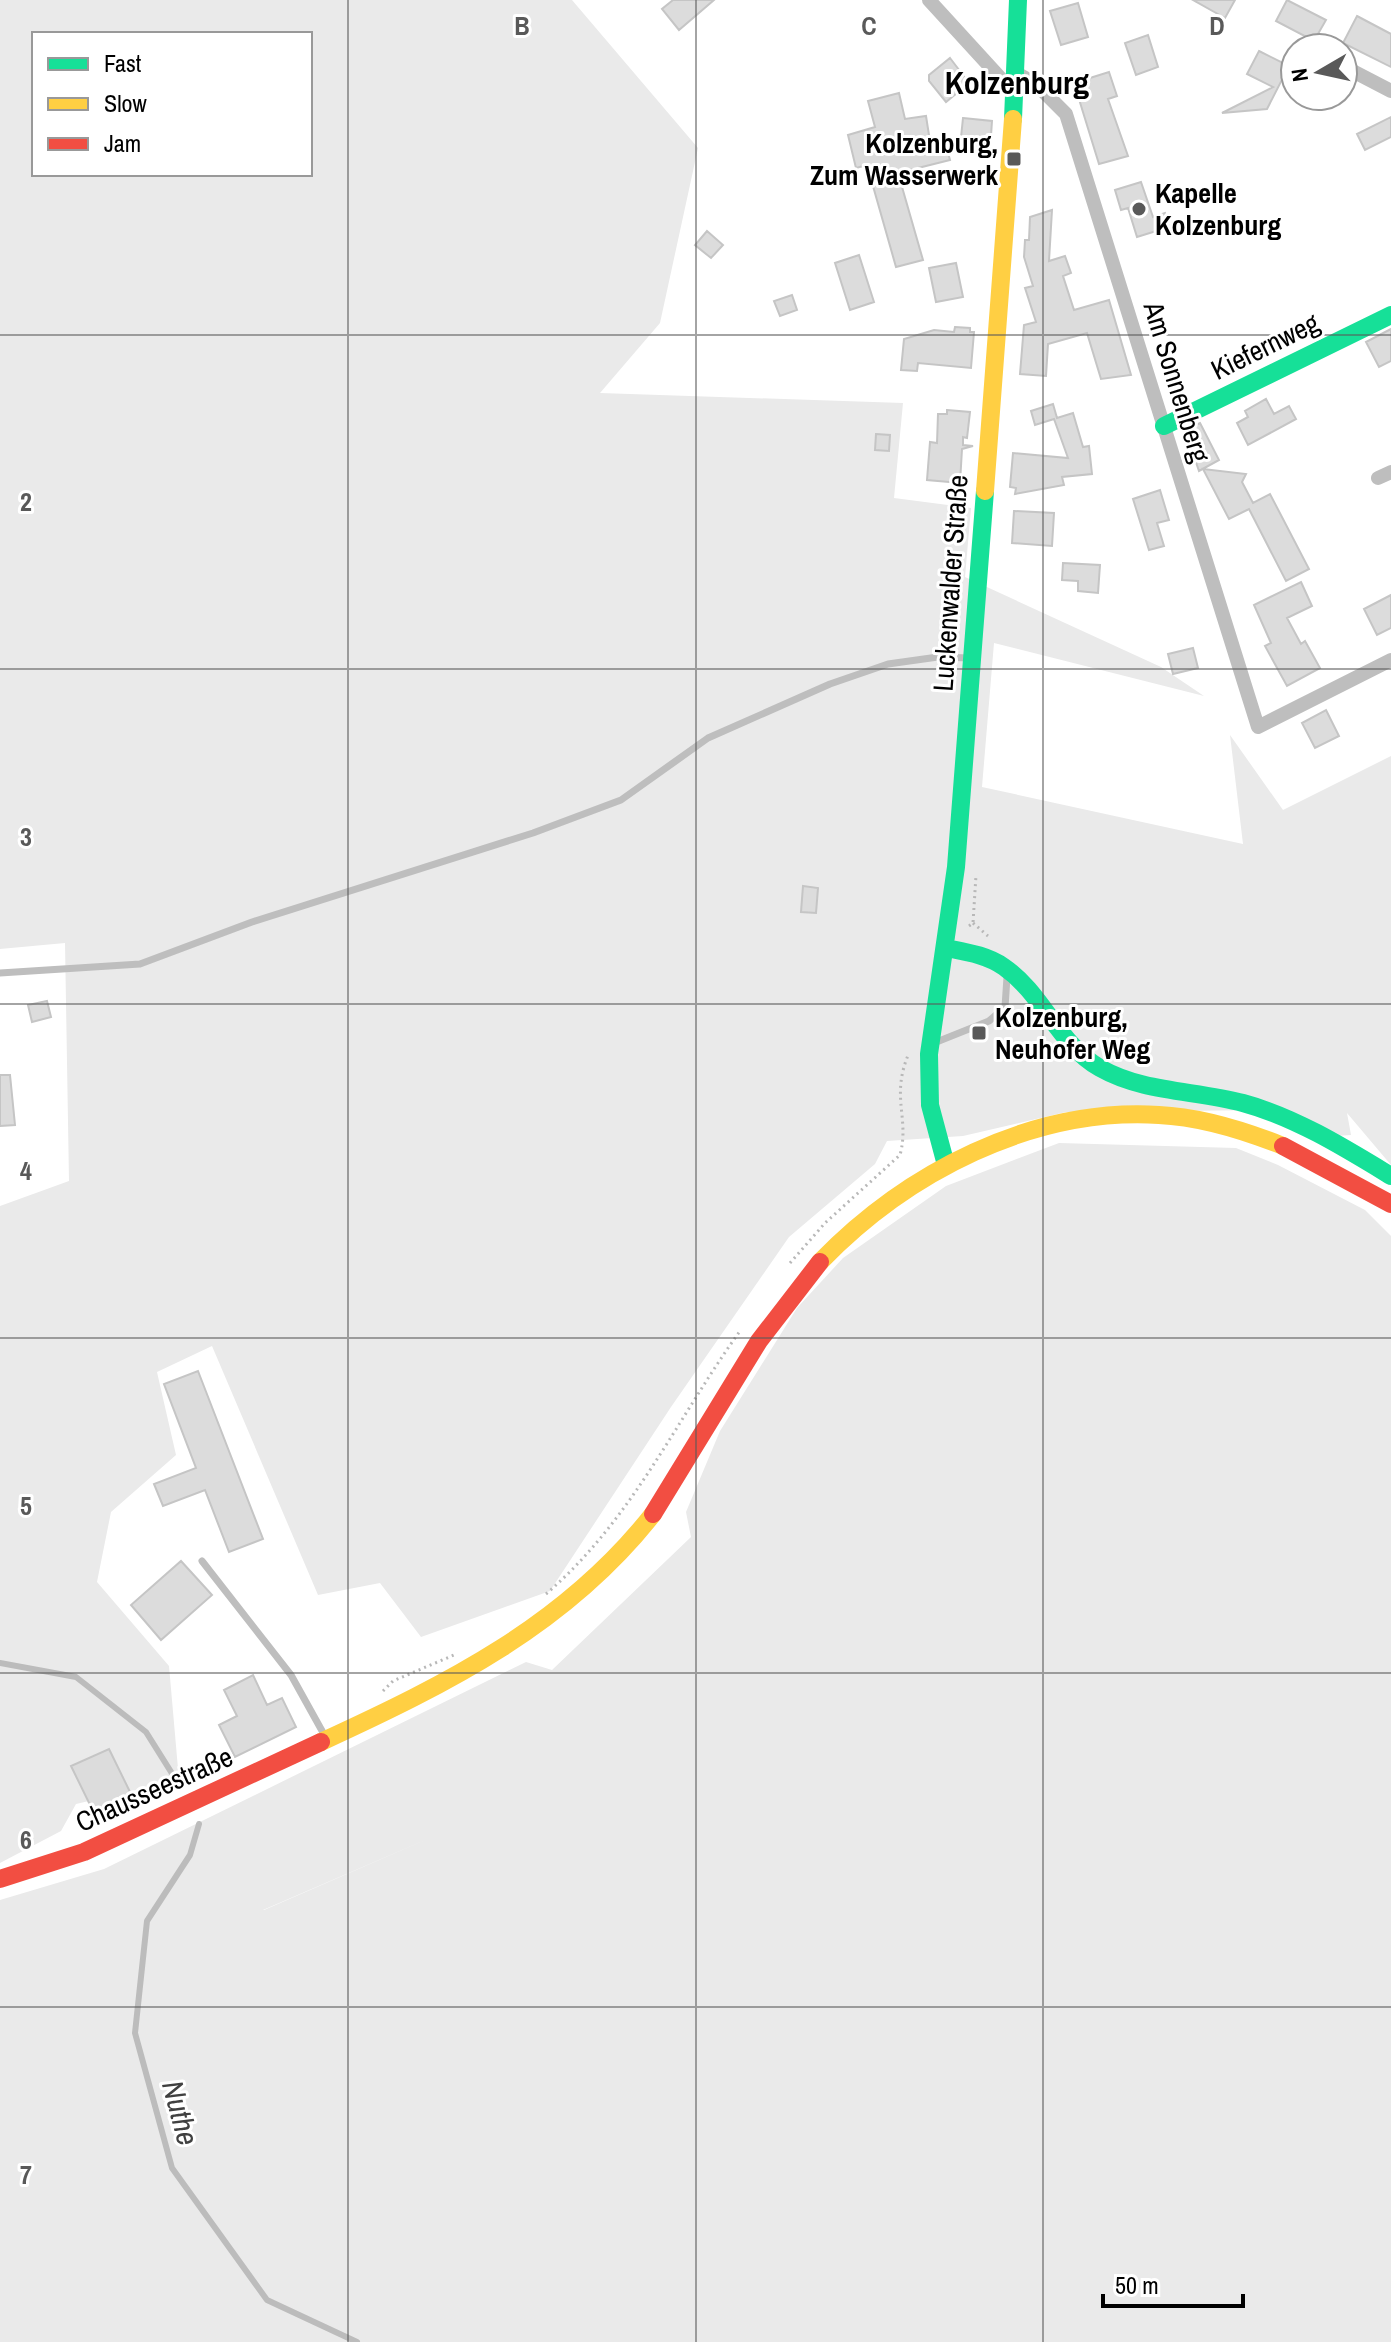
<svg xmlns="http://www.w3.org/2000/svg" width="1391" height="2342" viewBox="0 0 1391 2342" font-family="'Archivo Narrow',sans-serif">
  <rect width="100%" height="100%" fill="#fff"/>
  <path fill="#eaeaea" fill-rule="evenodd" d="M 0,0 L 572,0 L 698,148 L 660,323 L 600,393 L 903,403 L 894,498 L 971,508 L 965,577 L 1161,667 L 1204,696 L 994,643 L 982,787 L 1243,844 L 1230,735 L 1283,810 L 1391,756 L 1391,1165 L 1347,1113 L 1351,1135 L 1322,1137 L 1272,1110 L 1066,1112 L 963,1136 L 887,1141 L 875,1164 L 789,1237 L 671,1407 L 550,1591 L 421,1637 L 380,1583 L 318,1595 L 212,1346 L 157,1372 L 176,1455 L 111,1512 L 97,1582 L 169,1666 L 179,1780 L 76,1804 L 61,1831 L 0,1863 L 0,1206 L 69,1181 L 65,943 L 0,949 ZM 34,34 L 310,34 L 310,174 L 34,174 Z
    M 1059,1143 L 1236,1148 L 1278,1165 L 1365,1210 L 1391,1236 L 1391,2342 L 0,2342 L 0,1900 L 104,1869 L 526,1662 L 552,1670 L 691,1537 L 686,1512 L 720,1431 L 797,1308 L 843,1258 L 946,1186 ZM 439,1834 L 264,1910 L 263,1910 Z"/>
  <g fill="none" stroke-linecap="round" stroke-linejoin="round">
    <path stroke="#bcbcbc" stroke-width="6" d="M 0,1663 L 76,1677 L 146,1732 L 178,1783
      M 199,1824 L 190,1855 L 147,1921 L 135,2033 L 172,2168 L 267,2300 L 357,2342"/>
  </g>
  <path fill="#dcdcdc" stroke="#c5c5c5" stroke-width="2" d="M 673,0 L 714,0 L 679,30 L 662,9 Z
    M 1193,0 L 1235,0 L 1225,18 Z
    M 1287,0 L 1326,20 L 1314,41 L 1276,21 Z
    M 1078,3 L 1088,37 L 1061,45 L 1050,11 Z
    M 1357,16 L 1391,34 L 1391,67 L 1343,43 Z
    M 1148,35 L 1158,67 L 1136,75 L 1125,43 Z
    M 1259,51 L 1289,66 L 1267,109 L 1222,113 L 1273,87 L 1247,74 Z
    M 950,58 L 969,83 L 946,102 L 929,81 L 929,75 Z
    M 1109,72 L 1117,96 L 1108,99 L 1128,156 L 1099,164 L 1074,83 Z
    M 899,93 L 905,119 L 926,116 L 931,148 L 946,145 L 950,160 L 898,173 L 923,260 L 896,267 L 867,165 L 856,168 L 848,135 L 875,127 L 868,101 Z
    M 1391,117 L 1391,137 L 1365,150 L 1357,134 Z
    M 963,118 L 992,121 L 990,150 L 960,147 Z
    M 1141,182 L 1153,217 L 1165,213 L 1169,227 L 1137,237 L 1128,208 L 1121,210 L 1115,190 Z
    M 1052,210 L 1049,261 L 1065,256 L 1071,273 L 1063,276 L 1074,310 L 1109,300 L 1131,375 L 1101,379 L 1087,333 L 1048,344 L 1046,376 L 1020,374 L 1024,325 L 1036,322 L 1025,288 L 1033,286 L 1024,257 L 1025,240 L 1029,240 L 1030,217 Z
    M 707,231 L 723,245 L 711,258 L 695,245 Z
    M 859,255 L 874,302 L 850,310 L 835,263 Z
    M 956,263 L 963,297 L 936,302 L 929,268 Z
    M 792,295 L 797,310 L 780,316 L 774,301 Z
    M 955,327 L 970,328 L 970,332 L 974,332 L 971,368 L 918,363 L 917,371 L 901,370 L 904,339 L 934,330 L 954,332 Z
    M 1391,329 L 1391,361 L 1379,367 L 1366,342 Z
    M 1266,399 L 1274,414 L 1289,406 L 1296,419 L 1248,445 L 1237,423 L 1248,417 L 1245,411 Z
    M 1053,404 L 1057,418 L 1073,413 L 1083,447 L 1089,446 L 1092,474 L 1062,477 L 1064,485 L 1015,494 L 1016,488 L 1010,487 L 1013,453 L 1068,458 L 1054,419 L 1035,425 L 1031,411 Z
    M 947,410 L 970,412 L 967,438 L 963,437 L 963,445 L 973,446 L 962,449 L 960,483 L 927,480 L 930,442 L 937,443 L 938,414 L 947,414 Z
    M 1200,423 L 1219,460 L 1199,471 L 1185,430 Z
    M 876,434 L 890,435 L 889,451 L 875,450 Z
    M 1203,469 L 1246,474 L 1242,482 L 1253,503 L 1270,494 L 1309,569 L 1286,581 L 1249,509 L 1229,519 Z
    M 1160,490 L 1169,520 L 1157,523 L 1164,546 L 1149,550 L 1133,499 Z
    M 1014,511 L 1054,513 L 1052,546 L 1012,543 Z
    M 1063,563 L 1100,565 L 1098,593 L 1078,591 L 1078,581 L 1062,580 Z
    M 1301,582 L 1312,606 L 1287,618 L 1301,644 L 1305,641 L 1320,668 L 1287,686 L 1265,646 L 1271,643 L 1254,605 Z
    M 1391,595 L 1391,628 L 1377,635 L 1364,609 Z
    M 1193,648 L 1198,668 L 1173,674 L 1168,654 Z
    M 1326,710 L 1339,736 L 1315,748 L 1302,723 Z
    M 803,886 L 818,888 L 816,913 L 801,912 Z
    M 47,1001 L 51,1017 L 32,1022 L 28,1005 Z
    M 0,1075 L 10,1075 L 15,1125 L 0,1126 Z
    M 198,1371 L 263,1539 L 229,1552 L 205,1490 L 163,1506 L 154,1484 L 196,1468 L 164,1384 Z
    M 181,1561 L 212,1595 L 161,1640 L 131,1605 Z
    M 253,1675 L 267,1705 L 282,1698 L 296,1727 L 235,1757 L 219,1725 L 237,1716 L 224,1690 Z
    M 109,1749 L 133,1798 L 123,1803 L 126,1811 L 105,1820 L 100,1811 L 94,1813 L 71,1766 Z"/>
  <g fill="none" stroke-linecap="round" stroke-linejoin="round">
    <path stroke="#b8b8b8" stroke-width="3" stroke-dasharray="2 4" stroke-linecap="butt" d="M 973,923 L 988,936
      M 969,926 L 973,923 L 976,875
      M 790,1263 L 825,1223 L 900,1155 C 910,1118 890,1097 909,1053
      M 546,1594 C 632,1520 676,1420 740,1331
      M 383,1691 L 393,1681 L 454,1655"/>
    <path stroke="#bebebe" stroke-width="7" d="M 0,973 L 140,964 L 252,922 L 533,833 L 621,800 L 708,738 L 830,684 L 888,664 L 938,657 L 970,658
      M 934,1043 L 989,1021 L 1005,1007 L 1007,977
      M 202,1561 L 291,1675 L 326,1738"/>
    <path stroke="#bebebe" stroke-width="14" d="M 929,0 L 1015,94
      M 1343,66 L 1391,91
      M 1016,73 L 1036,84 L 1066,114 L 1258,727 L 1391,660
      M 1378,478 L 1391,472"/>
    <path stroke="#16e098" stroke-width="18" d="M 1013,119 L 1018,0
      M 1164,426 L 1391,315
      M 946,948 C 966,952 987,955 1004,967 C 1043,994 1058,1044 1100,1068 C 1144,1093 1196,1090 1243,1103 C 1295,1117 1345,1148 1391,1176
      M 946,1165 L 930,1105 L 929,1054 L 956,867 L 985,491"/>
    <path stroke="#ffcf43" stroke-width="18" d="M 985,491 L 1013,119
      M 820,1262 C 906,1173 1032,1107 1159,1115 C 1202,1117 1243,1130 1283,1146
      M 321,1742 C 447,1684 566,1625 653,1514"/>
    <path stroke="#f24e42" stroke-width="18" d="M 1283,1146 L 1391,1204
      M 653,1514 L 759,1341 L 820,1262
      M 0,1879 L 84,1852 L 321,1742"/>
  </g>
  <path fill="none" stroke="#595959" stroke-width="2" stroke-opacity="0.55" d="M 348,0 L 348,2342M 696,0 L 696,2342M 1043,0 L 1043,2342M 0,335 L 1391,335M 0,669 L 1391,669M 0,1004 L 1391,1004M 0,1338 L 1391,1338M 0,1673 L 1391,1673M 0,2007 L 1391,2007"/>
  <g fill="#595959" stroke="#fff" stroke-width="3">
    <rect x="1006" y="151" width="16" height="16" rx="4"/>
    <circle cx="1139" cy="209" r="8"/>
    <rect x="971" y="1025" width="16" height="16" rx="4"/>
  </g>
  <g text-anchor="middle" stroke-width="6" stroke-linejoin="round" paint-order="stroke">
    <g font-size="28" font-weight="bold" fill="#000" stroke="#fff" text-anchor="start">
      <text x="998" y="153" text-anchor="end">Kolzenburg,<tspan x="998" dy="32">Zum Wasserwerk</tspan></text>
      <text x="1155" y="203">Kapelle<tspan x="1155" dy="32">Kolzenburg</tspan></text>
      <text x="995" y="1027">Kolzenburg,<tspan x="995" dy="32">Neuhofer Weg</tspan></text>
    </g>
    <g font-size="28" fill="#000" stroke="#fff">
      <text transform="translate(1265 346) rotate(-26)" y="10">Kiefernweg</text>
      <text transform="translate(1177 382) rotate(73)" y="10">Am Sonnenberg</text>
      <text transform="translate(950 583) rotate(-86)" y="10">Luckenwalder Straße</text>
      <text transform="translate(154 1789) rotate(-24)" y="10">Chausseestraße</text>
    </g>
    <g font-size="30" font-style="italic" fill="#404040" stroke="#fff">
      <text transform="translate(180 2113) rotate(75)" y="10">Nuthe</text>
    </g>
    <g font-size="32" font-weight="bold" fill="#000" stroke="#fff">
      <text x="1017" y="94">Kolzenburg</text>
    </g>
  </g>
  <g font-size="26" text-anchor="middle" font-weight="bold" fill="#595959" stroke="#fff" stroke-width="6" stroke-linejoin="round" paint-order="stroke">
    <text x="522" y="35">B</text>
    <text x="869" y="35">C</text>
    <text x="1217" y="35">D</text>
    <text x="26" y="511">2</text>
    <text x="26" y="846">3</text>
    <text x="26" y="1180">4</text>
    <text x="26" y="1515">5</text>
    <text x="26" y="1849">6</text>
    <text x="26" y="2184">7</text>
  </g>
  <rect x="32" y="32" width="280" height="144" fill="#ffffff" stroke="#999999" stroke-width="2"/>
  <rect x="48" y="58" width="40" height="12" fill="#16e098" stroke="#999999" stroke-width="2"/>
  <text x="104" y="72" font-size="24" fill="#000000">Fast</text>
  <rect x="48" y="98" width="40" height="12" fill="#ffcf43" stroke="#999999" stroke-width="2"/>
  <text x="104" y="112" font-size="24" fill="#000000">Slow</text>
  <rect x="48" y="138" width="40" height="12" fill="#f24e42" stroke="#999999" stroke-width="2"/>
  <text x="104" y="152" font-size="24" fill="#000000">Jam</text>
  <g transform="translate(1319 72) rotate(261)"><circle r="38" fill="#ffffff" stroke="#999999" stroke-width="2"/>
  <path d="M0-6L14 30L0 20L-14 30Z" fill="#595959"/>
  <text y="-12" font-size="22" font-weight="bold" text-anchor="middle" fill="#000000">N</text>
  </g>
  <path d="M1103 2294v12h140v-12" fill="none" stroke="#000000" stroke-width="4"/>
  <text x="1115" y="2294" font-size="24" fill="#000000" stroke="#ffffff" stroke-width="6" paint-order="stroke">50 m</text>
</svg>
